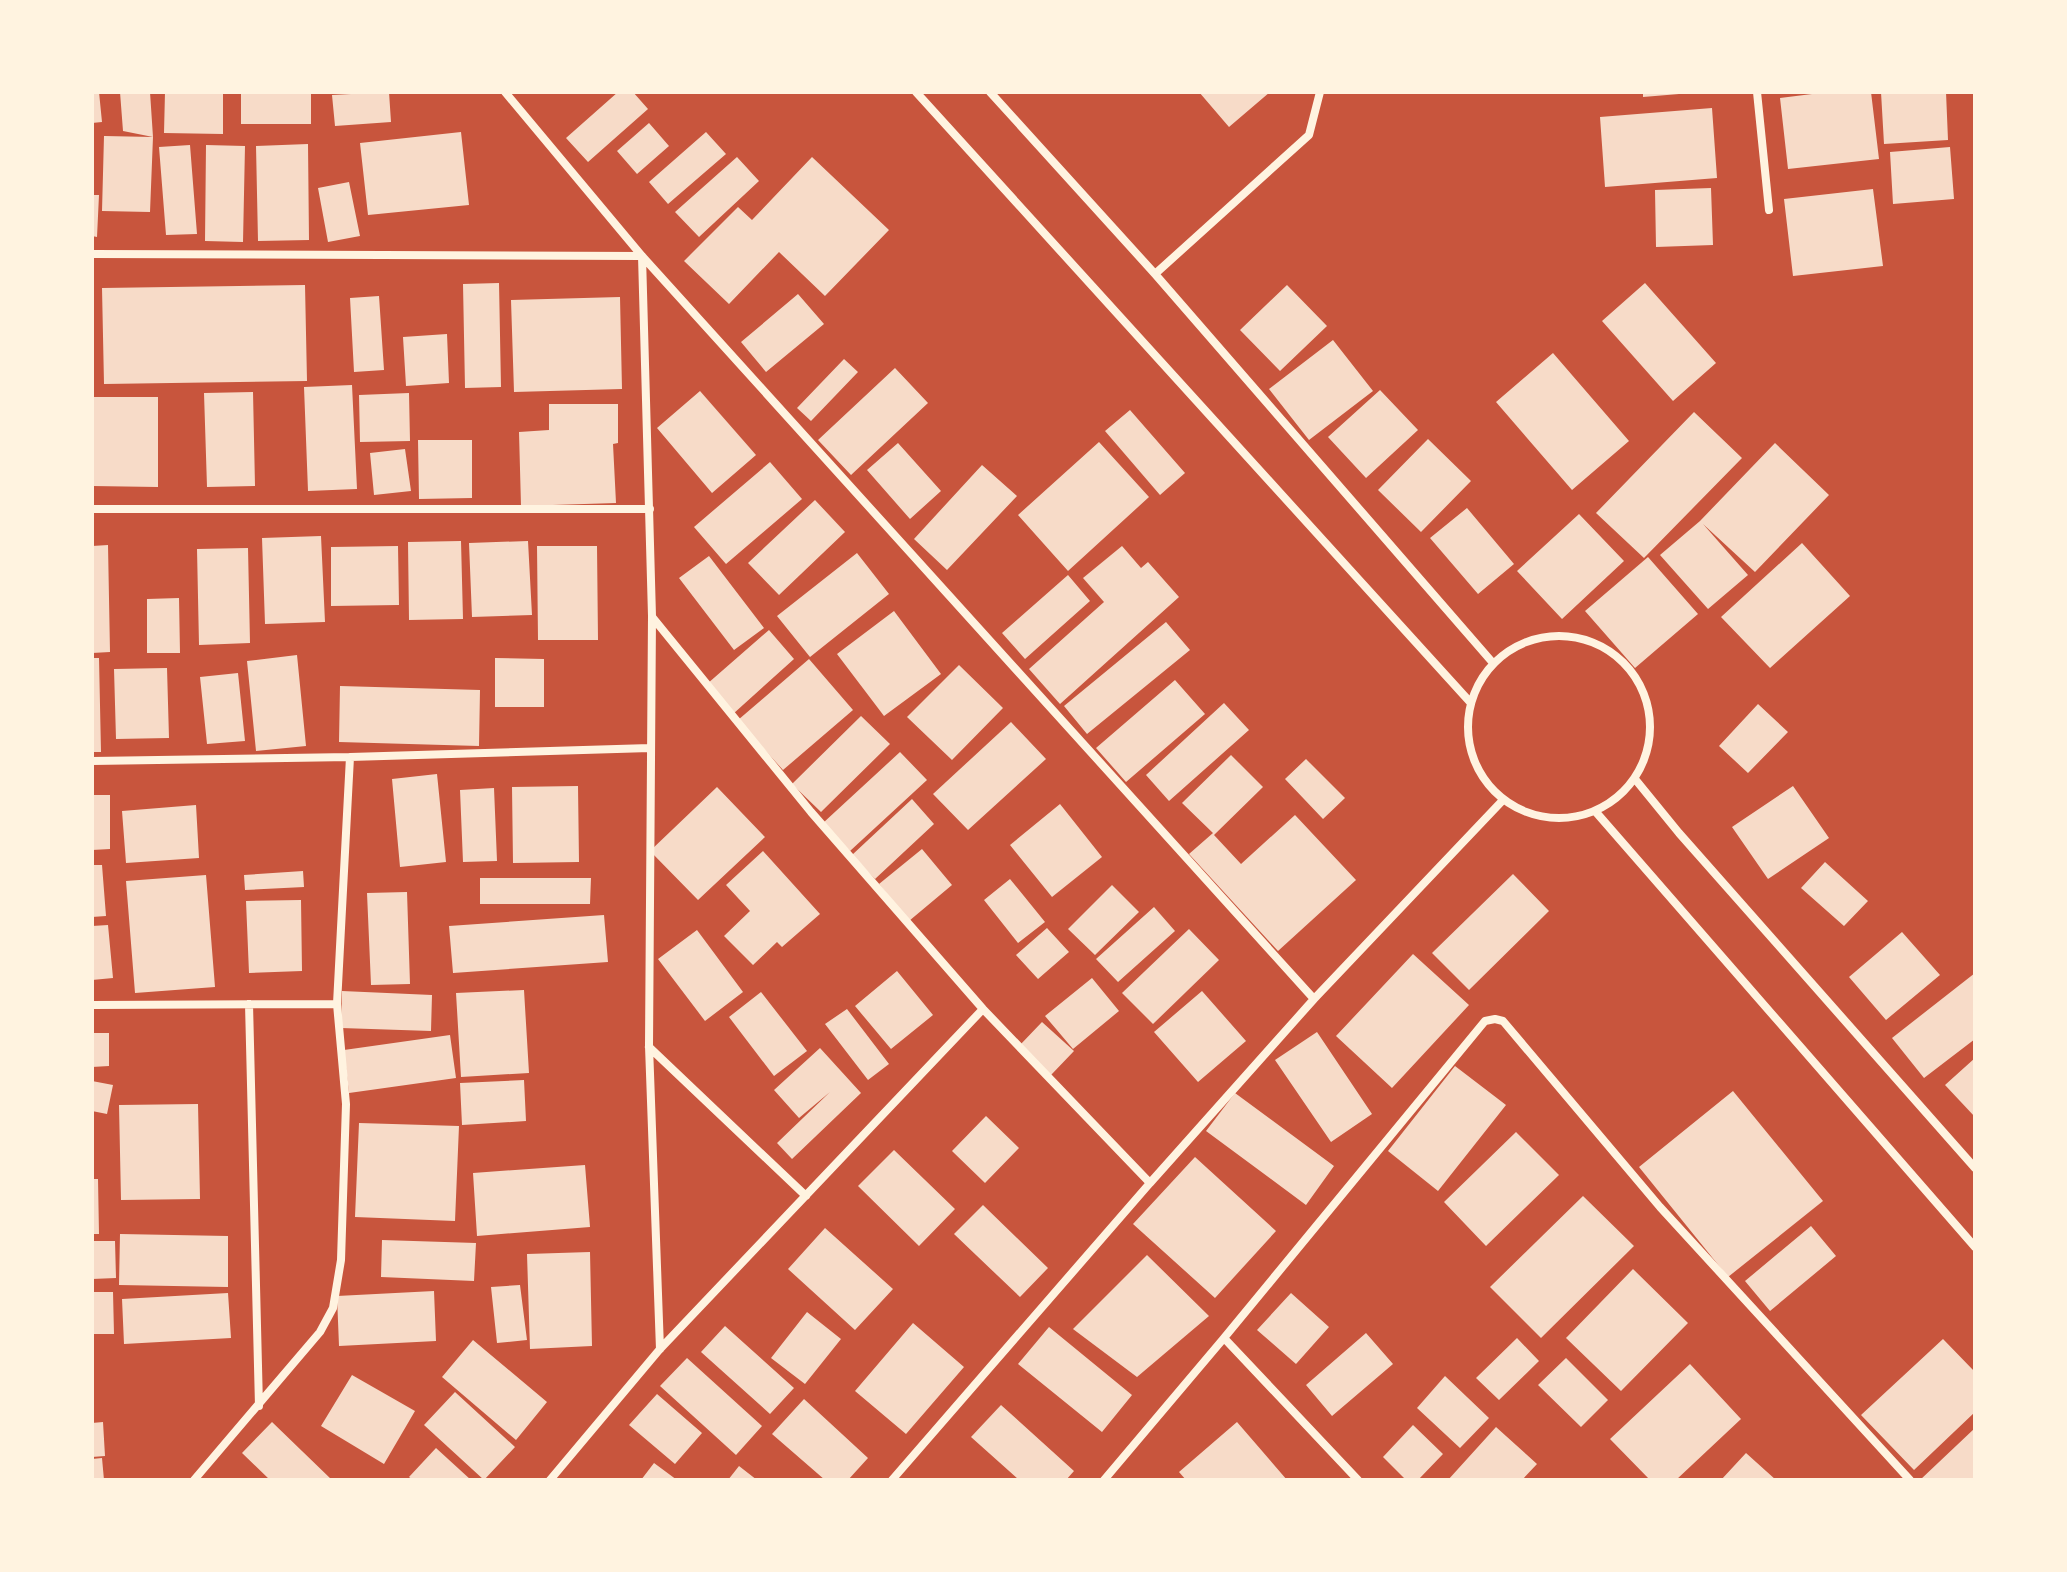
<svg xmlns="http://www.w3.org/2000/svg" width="2067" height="1572" viewBox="0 0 2067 1572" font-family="'Work Sans',sans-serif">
  <rect width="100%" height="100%" fill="#c8553d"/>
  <path fill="#f7dbc8" d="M 92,92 L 99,92 L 102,122 L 92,123 Z
    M 120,92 L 150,92 L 153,137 L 123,131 Z
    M 165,92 L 223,92 L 223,134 L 164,133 Z
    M 241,92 L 311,92 L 311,124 L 241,124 Z
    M 389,92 L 391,122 L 335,126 L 332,95 Z
    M 618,92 L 633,92 L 648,109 L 588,162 L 566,138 Z
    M 1199,92 L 1270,92 L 1229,127 Z
    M 1643,92 L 1678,92 L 1679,94 L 1643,97 Z
    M 1828,92 L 1871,92 L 1879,159 L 1788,169 L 1780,98 Z
    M 1881,92 L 1946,92 L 1948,140 L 1884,144 Z
    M 1712,108 L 1717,178 L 1605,187 L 1600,117 Z
    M 649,123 L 669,146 L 637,174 L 617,151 Z
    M 461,132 L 469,205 L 368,215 L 360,143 Z
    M 706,132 L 726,154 L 668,204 L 649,182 Z
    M 104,136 L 153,137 L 150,212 L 102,211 Z
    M 308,144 L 309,240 L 258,241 L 256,146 Z
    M 190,145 L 197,234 L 166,235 L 159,147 Z
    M 206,145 L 245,146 L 243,242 L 205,241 Z
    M 1950,147 L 1954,199 L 1893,204 L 1890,152 Z
    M 737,157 L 759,181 L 699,237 L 675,212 Z
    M 812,157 L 889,230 L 825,296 L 779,252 L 729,304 L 684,261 L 738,207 L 752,220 Z
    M 349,182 L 360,236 L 328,242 L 318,188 Z
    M 1711,188 L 1713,245 L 1656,247 L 1655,190 Z
    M 1873,189 L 1883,266 L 1793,276 L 1784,199 Z
    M 92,195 L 99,195 L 97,237 L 92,236 Z
    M 499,283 L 501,387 L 465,388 L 463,284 Z
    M 1645,283 L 1716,363 L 1673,401 L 1602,321 Z
    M 305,285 L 307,381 L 104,384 L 102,288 Z
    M 1287,285 L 1327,326 L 1280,371 L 1240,330 Z
    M 798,294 L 824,324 L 766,372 L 741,342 Z
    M 379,296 L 384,370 L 354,372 L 350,298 Z
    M 620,297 L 622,389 L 514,392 L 511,300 Z
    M 447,334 L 449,383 L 406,386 L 403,337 Z
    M 1333,340 L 1373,391 L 1309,440 L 1269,389 Z
    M 1553,353 L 1629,441 L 1572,490 L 1496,402 Z
    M 844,359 L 858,372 L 811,421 L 797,408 Z
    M 895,368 L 928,403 L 851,475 L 818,440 Z
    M 352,385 L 357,489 L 308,491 L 304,387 Z
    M 1380,390 L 1418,430 L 1366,478 L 1328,437 Z
    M 700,391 L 756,455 L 712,493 L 657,428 Z
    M 253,392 L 255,486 L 207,487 L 204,393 Z
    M 409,393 L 410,441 L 360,442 L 359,395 Z
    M 92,397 L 158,397 L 158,487 L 92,486 Z
    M 549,404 L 618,404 L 618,443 L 613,444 L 616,503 L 521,506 L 519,432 L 549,430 Z
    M 1130,410 L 1185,473 L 1160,495 L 1105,431 Z
    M 1694,412 L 1742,458 L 1644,558 L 1596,513 Z
    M 1428,439 L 1471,481 L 1421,532 L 1378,490 Z
    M 418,440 L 472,440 L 472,498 L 419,499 Z
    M 1099,442 L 1149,497 L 1068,571 L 1018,515 Z
    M 898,443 L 941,491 L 910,519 L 867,470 Z
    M 1775,443 L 1829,495 L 1755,572 L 1703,524 L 1748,575 L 1708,609 L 1660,555 L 1700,521 Z
    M 405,449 L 411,491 L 374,495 L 370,453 Z
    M 770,462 L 802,499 L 726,564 L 694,527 Z
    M 982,465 L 1017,496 L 947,570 L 914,539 Z
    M 815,500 L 845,532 L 779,595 L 748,563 Z
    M 1467,508 L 1514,564 L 1478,594 L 1430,538 Z
    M 1579,514 L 1624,561 L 1562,619 L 1517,571 Z
    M 321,536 L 325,622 L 265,624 L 262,538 Z
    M 461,541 L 463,619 L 409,620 L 408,542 Z
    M 528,541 L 532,615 L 472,617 L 469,543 Z
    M 1802,543 L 1850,596 L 1770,668 L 1721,617 Z
    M 108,545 L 110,652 L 92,653 L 92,546 Z
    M 398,546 L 399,605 L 331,606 L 331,547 Z
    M 537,546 L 597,546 L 598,640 L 538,640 Z
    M 1122,546 L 1141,568 L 1148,562 L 1179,597 L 1060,704 L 1029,669 L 1104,602 L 1083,578 Z
    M 248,548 L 250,643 L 199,645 L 197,549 Z
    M 857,553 L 889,594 L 810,657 L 777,616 Z
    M 709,556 L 764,628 L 734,650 L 679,578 Z
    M 1648,557 L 1698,614 L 1635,668 L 1585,611 Z
    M 1068,575 L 1090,601 L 1025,659 L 1002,633 Z
    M 179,598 L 180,653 L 147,653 L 147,599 Z
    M 894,611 L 941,674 L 884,716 L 837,654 Z
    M 1166,622 L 1190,650 L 1087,734 L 1064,706 Z
    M 769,630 L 794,659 L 733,714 L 707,684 Z
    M 297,655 L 306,746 L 256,751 L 247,661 Z
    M 92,658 L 99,658 L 101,752 L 92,752 Z
    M 495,658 L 544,659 L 544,707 L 495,707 Z
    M 809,659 L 853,710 L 783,770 L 738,720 Z
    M 959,665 L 1003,708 L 952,760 L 907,717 Z
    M 167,668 L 169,738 L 116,739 L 114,669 Z
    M 238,673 L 245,741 L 207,744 L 200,677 Z
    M 1175,680 L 1205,714 L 1126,782 L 1096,748 Z
    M 340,686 L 480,690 L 479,746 L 339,742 Z
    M 1224,703 L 1249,730 L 1169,801 L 1146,775 Z
    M 1758,704 L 1788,732 L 1748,773 L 1719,746 Z
    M 861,716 L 890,744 L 821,812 L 792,784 Z
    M 1011,722 L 1046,759 L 968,830 L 933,794 Z
    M 900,752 L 927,780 L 850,851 L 823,823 Z
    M 1231,755 L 1263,787 L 1214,835 L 1241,864 L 1295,815 L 1356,880 L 1278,951 L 1189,854 L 1213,833 L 1182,803 Z
    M 1306,759 L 1345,798 L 1323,819 L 1285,779 Z
    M 437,774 L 446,862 L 400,867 L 392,779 Z
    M 578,786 L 579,862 L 513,863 L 512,787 Z
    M 1793,786 L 1829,838 L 1768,879 L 1732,827 Z
    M 717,787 L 765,837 L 698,900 L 650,851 Z
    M 494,788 L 497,861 L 463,862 L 460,790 Z
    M 92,795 L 110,795 L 110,849 L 92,850 Z
    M 912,799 L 934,824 L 875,879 L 852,855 Z
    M 1060,804 L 1102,857 L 1052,897 L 1010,845 Z
    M 196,805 L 199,858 L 126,863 L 122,811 Z
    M 922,849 L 952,885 L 909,921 L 879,884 Z
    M 763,851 L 820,914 L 782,947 L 777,942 L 753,965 L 724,936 L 750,911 L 726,885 Z
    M 1825,862 L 1868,901 L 1844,926 L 1801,888 Z
    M 92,865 L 102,865 L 106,916 L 92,917 Z
    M 303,871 L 304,887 L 245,890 L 244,875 Z
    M 1513,874 L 1549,911 L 1469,990 L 1432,953 Z
    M 206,875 L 215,987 L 135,993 L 126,881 Z
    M 480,878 L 591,878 L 590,904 L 480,904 Z
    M 1010,879 L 1045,922 L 1018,943 L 984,900 Z
    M 1112,885 L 1139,912 L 1095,955 L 1068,929 Z
    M 407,892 L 410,984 L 371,985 L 367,893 Z
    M 301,900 L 302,971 L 249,973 L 246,901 Z
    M 1154,907 L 1175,931 L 1118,982 L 1096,959 Z
    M 604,915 L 608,962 L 453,973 L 449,926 Z
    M 108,925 L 113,978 L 92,980 L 92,926 Z
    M 1047,928 L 1069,952 L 1038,979 L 1016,955 Z
    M 1189,929 L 1219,960 L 1153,1024 L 1122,993 Z
    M 697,930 L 743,992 L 705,1021 L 658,959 Z
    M 1902,932 L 1940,975 L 1886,1020 L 1849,977 Z
    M 1413,954 L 1469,1005 L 1392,1088 L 1336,1036 Z
    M 897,971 L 933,1015 L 891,1049 L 855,1006 Z
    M 1975,973 L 1975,1039 L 1924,1078 L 1892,1038 Z
    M 1092,978 L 1119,1011 L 1073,1049 L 1045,1016 Z
    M 524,990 L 529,1073 L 461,1077 L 456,993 Z
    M 342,991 L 432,995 L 431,1031 L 341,1028 Z
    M 1202,991 L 1246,1041 L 1198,1082 L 1154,1032 Z
    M 761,992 L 807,1051 L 774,1076 L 729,1017 Z
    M 847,1009 L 889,1064 L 868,1080 L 825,1024 Z
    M 1042,1022 L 1074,1051 L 1051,1075 L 1020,1045 Z
    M 1317,1032 L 1372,1114 L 1331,1142 L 1275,1060 Z
    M 92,1033 L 109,1033 L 109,1066 L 92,1067 Z
    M 450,1035 L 456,1078 L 349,1093 L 344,1050 Z
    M 820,1048 L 861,1093 L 792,1159 L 777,1143 L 830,1092 L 799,1118 L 774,1090 Z
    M 1975,1058 L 1975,1117 L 1945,1085 Z
    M 1455,1066 L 1506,1105 L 1438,1191 L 1388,1151 Z
    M 524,1080 L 526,1121 L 462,1125 L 460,1083 Z
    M 92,1081 L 113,1085 L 107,1114 L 92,1111 Z
    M 1733,1091 L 1823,1201 L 1728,1277 L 1639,1167 Z
    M 1235,1093 L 1334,1166 L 1306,1205 L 1206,1131 Z
    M 198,1104 L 200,1199 L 121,1200 L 119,1105 Z
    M 986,1116 L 1019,1148 L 985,1183 L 952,1151 Z
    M 359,1123 L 459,1126 L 455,1221 L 355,1217 Z
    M 1516,1132 L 1559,1175 L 1486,1246 L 1444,1202 Z
    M 894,1150 L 955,1209 L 919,1246 L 858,1186 Z
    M 1195,1157 L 1276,1231 L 1215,1298 L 1133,1224 Z
    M 585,1165 L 590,1227 L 477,1236 L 473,1173 Z
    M 92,1179 L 98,1179 L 99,1234 L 92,1234 Z
    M 1583,1196 L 1634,1246 L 1541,1338 L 1490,1287 Z
    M 983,1205 L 1048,1268 L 1020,1297 L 954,1234 Z
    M 1811,1226 L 1836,1256 L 1770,1311 L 1745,1281 Z
    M 825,1228 L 893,1289 L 855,1330 L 788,1269 Z
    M 120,1234 L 228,1236 L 228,1287 L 119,1285 Z
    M 382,1240 L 476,1243 L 474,1281 L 381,1277 Z
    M 92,1241 L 115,1241 L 116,1278 L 92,1279 Z
    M 590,1252 L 592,1346 L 530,1349 L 527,1254 Z
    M 1147,1255 L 1209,1316 L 1137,1377 L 1073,1329 Z
    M 1633,1269 L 1688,1323 L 1621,1391 L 1566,1338 Z
    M 520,1285 L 527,1340 L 497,1343 L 491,1287 Z
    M 434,1291 L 436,1341 L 339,1346 L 337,1296 Z
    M 92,1292 L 113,1292 L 114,1334 L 92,1334 Z
    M 228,1293 L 231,1338 L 124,1344 L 122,1299 Z
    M 1291,1293 L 1329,1327 L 1296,1364 L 1257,1330 Z
    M 807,1312 L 841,1339 L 805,1384 L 771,1358 Z
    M 913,1323 L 964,1367 L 906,1434 L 855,1391 Z
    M 725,1326 L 794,1388 L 770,1414 L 701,1352 Z
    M 1049,1327 L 1132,1395 L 1102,1432 L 1018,1364 Z
    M 1366,1333 L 1393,1364 L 1332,1416 L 1306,1385 Z
    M 1517,1338 L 1539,1361 L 1499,1400 L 1476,1378 Z
    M 1943,1339 L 1975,1372 L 1975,1412 L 1914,1470 L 1861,1415 Z
    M 473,1340 L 547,1402 L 516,1440 L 442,1377 Z
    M 687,1358 L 762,1426 L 736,1455 L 660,1386 Z
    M 1566,1358 L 1608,1400 L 1581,1427 L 1538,1385 Z
    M 1690,1364 L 1741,1419 L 1676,1480 L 1650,1480 L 1610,1439 Z
    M 352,1375 L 415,1411 L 384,1464 L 321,1426 Z
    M 1445,1376 L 1489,1418 L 1460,1448 L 1417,1408 Z
    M 455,1392 L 515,1447 L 484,1480 L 424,1425 Z
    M 657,1394 L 702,1433 L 675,1464 L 629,1425 Z
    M 804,1399 L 868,1458 L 848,1480 L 825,1480 L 772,1434 Z
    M 1001,1405 L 1074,1471 L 1066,1480 L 1019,1480 L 971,1437 Z
    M 103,1422 L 105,1456 L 92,1457 L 92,1423 Z
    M 272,1422 L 332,1480 L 270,1480 L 242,1453 Z
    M 1237,1422 L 1287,1480 L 1186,1480 L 1179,1472 Z
    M 1413,1425 L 1443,1454 L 1418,1480 L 1406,1480 L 1383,1457 Z
    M 1496,1427 L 1537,1464 L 1522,1480 L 1448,1480 Z
    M 1975,1428 L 1975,1480 L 1920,1480 Z
    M 436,1448 L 471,1480 L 413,1480 L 409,1477 Z
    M 1746,1453 L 1776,1480 L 1721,1480 Z
    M 102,1458 L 104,1480 L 92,1480 L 92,1459 Z
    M 654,1463 L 677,1480 L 641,1480 Z
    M 739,1466 L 757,1480 L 728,1480 Z"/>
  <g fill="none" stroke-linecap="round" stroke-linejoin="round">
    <path stroke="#fff3e0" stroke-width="8" d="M 505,92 L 642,256 L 1314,999
      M 916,92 L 1470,702
      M 990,92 L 1155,274 L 1493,663
      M 1757,92 L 1769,210
      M 92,254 L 642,256 L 652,616 L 649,1046 L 660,1349
      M 1155,274 L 1309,135 L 1320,92
      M 92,509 L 650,509
      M 653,618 L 811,812 L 983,1009 L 1150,1183 L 892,1480
      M1468 727a91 91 0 1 1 182 0a91 91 0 1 1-182 0Z
      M 92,761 L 350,757 L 650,748
      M 1635,779 L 1679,833 L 1975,1168
      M 1595,811 L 1975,1247
      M 249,1004 L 259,1406
      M 92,1005 L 337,1004
      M 649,1047 L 806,1196
      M 1150,1183 L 1314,999 L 1503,800
      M 1224,1338 L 1485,1021 L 1495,1019 L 1503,1021 L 1660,1207 L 1910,1480
      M 194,1480 L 320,1332 L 333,1308 L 341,1260 L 346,1104 L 337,1004 L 350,757
      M 550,1480 L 660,1349 L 983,1009
      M 1104,1480 L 1224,1338 L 1358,1480"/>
  </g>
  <rect width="2067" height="1572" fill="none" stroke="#fff3e0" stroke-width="188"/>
</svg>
